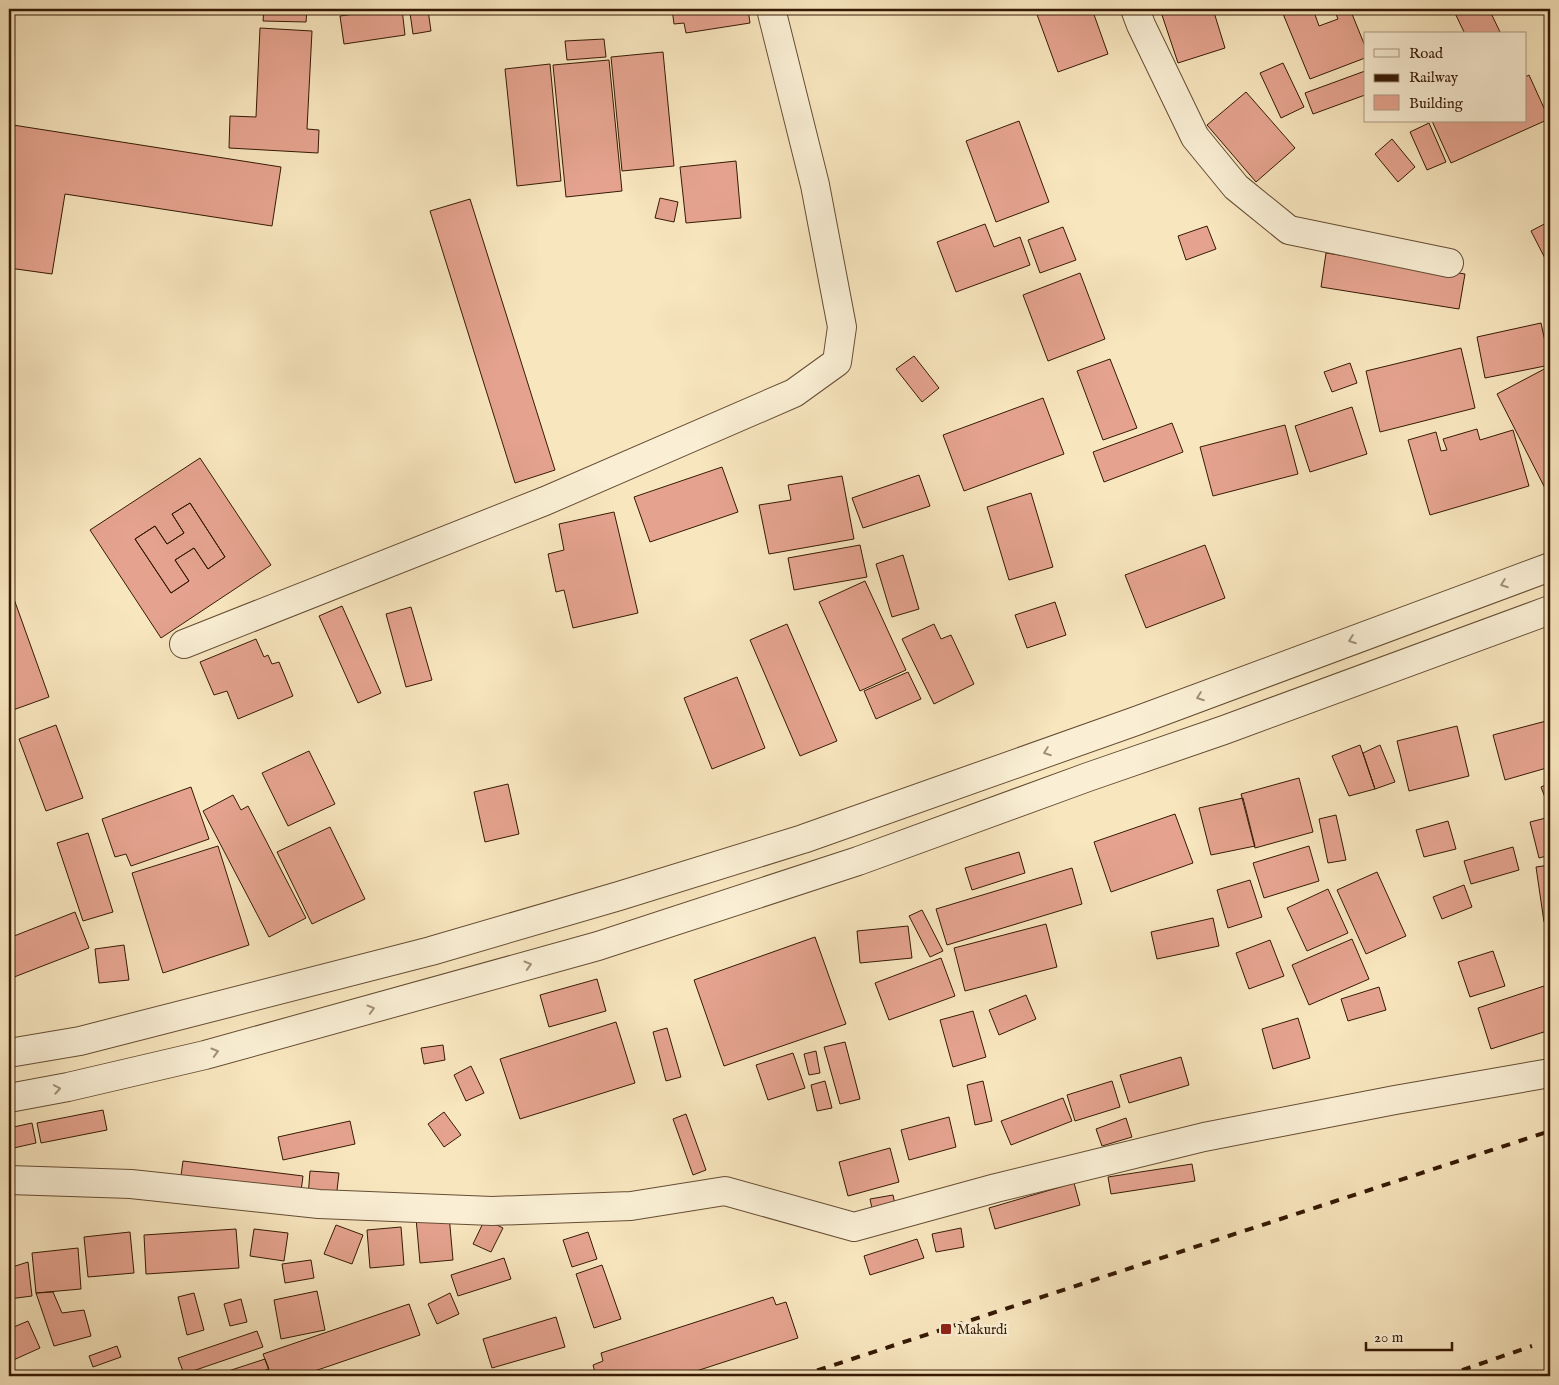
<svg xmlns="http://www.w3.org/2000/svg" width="1559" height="1385" viewBox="0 0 1559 1385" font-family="'IM FELL English',serif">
  <rect width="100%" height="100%" fill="#f8e6bf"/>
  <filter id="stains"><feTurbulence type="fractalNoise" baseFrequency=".004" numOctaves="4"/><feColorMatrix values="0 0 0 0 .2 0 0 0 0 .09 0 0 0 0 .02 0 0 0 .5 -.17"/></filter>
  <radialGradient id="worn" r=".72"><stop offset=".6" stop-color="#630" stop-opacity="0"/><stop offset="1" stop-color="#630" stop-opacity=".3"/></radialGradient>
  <path fill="#e5a38f" stroke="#361a04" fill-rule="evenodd" d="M 264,9 L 307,9 L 306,22 L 263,21 Z
    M 391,9 L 402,9 L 405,35 L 344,44 L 340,16 Z
    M 672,9 L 748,9 L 750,23 L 686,33 L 684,23 L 674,24 Z
    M 1035,9 L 1092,9 L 1108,54 L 1058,72 Z
    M 1160,9 L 1213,9 L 1225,48 L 1178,63 Z
    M 1281,9 L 1313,9 L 1319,26 L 1338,19 L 1334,9 L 1350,9 L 1365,46 L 1365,58 L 1310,79 Z
    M 1453,9 L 1489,9 L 1501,34 L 1465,34 Z
    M 428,10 L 431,31 L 413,34 L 410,13 Z
    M 260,28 L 312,31 L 307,129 L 319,130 L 318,153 L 229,148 L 230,116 L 256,117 Z
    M 604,39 L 606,57 L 567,60 L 565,41 Z
    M 663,52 L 674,166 L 622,171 L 611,57 Z
    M 609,60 L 622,191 L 566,197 L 553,65 Z
    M 1283,63 L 1304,107 L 1281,118 L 1260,73 Z
    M 550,64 L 561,181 L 517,186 L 505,69 Z
    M 1365,71 L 1365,95 L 1313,114 L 1305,93 Z
    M 1529,75 L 1549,119 L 1451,163 L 1432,121 L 1525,121 L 1525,77 Z
    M 1246,92 L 1295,148 L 1256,182 L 1207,125 Z
    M 1019,121 L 1049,202 L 996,222 L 966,141 Z
    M 1429,123 L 1446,162 L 1427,170 L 1410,132 Z
    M 13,125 L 281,167 L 272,226 L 65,194 L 52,274 L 9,268 L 9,155 Z
    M 1392,139 L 1415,167 L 1398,182 L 1375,154 Z
    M 736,161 L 741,218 L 686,223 L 680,167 Z
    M 1550,165 L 1550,178 L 1545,169 Z
    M 660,198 L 678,202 L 674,222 L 655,218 Z
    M 470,199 L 555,470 L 515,483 L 430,211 Z
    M 1550,221 L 1550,268 L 1531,231 Z
    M 985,224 L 994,247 L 1020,237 L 1030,265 L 956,292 L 937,242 Z
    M 1207,226 L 1216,249 L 1186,260 L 1178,236 Z
    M 1063,227 L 1076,260 L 1040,273 L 1028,240 Z
    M 1326,253 L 1465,274 L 1459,309 L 1321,287 Z
    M 1080,273 L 1105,339 L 1048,361 L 1023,295 Z
    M 1541,323 L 1550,365 L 1485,378 L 1477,337 Z
    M 1461,348 L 1475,408 L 1380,432 L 1366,371 Z
    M 914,356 L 939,388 L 922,402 L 896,369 Z
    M 1110,359 L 1137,428 L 1103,440 L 1077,371 Z
    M 1350,363 L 1357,383 L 1332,392 L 1324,372 Z
    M 1550,366 L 1550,498 L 1497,394 Z
    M 1043,398 L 1064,454 L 964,491 L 943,435 Z
    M 1352,407 L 1367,454 L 1310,472 L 1295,426 Z
    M 1172,423 L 1183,452 L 1104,482 L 1093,452 Z
    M 1285,425 L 1298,474 L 1213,496 L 1200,447 Z
    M 1477,429 L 1480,440 L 1513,430 L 1529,486 L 1430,515 L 1408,440 L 1436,432 L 1441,451 L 1447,450 L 1443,439 Z
    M 200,458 L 271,565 L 161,638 L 90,530 ZM 190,503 L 225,557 L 208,569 L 194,548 L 175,560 L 189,581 L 171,593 L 135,539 L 155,526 L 167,544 L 184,533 L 172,514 Z
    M 722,467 L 738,512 L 650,542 L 634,497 Z
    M 919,475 L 930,506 L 863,528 L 852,498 Z
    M 842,476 L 854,539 L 769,554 L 759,505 L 791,500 L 788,485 Z
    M 1031,493 L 1053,567 L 1009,580 L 987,507 Z
    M 190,503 L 225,557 L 208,569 L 194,548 L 175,560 L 189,581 L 171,593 L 135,539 L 155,526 L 167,544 L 184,533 L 172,514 Z
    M 614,512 L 638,613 L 573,628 L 564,590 L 556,592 L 548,554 L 564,550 L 559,524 Z
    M 860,545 L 867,577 L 794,590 L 788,558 Z
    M 1205,545 L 1225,598 L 1146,628 L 1125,575 Z
    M 903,555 L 919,609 L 892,617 L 876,564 Z
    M 865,581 L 906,670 L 860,691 L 819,602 Z
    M 9,585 L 49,697 L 13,710 L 9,698 Z
    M 1055,602 L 1066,635 L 1027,648 L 1015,615 Z
    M 342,606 L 381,693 L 358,703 L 319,616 Z
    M 411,607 L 432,680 L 406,687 L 386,614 Z
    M 787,624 L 837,741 L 800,756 L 750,640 Z
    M 934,624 L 941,639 L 951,635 L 974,684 L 934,704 L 902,639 Z
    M 256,639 L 264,657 L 268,655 L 272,664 L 279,662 L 293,696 L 238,719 L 227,691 L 214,695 L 200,662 Z
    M 908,672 L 921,699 L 876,719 L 864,691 Z
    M 737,677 L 765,748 L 712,769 L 684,698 Z
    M 1550,720 L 1550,767 L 1505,780 L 1493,735 Z
    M 56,725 L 83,798 L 46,811 L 19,739 Z
    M 1457,726 L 1469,776 L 1409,791 L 1397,741 Z
    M 1360,745 L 1375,789 L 1349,796 L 1332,756 Z
    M 1380,745 L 1395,782 L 1375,789 L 1363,753 Z
    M 309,751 L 335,804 L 288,826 L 262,773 Z
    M 1299,778 L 1313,832 L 1255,848 L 1241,794 Z
    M 1550,783 L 1550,808 L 1549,808 L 1541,787 Z
    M 508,784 L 519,834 L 485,842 L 474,792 Z
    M 191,787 L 209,839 L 131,866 L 126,854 L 115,857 L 102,819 Z
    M 233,795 L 241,810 L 248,806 L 306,918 L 269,937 L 203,811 Z
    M 1243,798 L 1255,846 L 1211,855 L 1199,808 Z
    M 1175,814 L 1193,863 L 1111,892 L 1094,842 Z
    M 1336,815 L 1346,860 L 1328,863 L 1319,819 Z
    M 1550,817 L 1550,855 L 1539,858 L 1530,822 Z
    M 1448,821 L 1456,849 L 1424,857 L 1416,830 Z
    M 330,827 L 365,899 L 312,924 L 277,852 Z
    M 88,833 L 113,912 L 83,921 L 57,843 Z
    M 218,846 L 249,945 L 163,973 L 132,873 Z
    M 1309,846 L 1319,881 L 1264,898 L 1253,863 Z
    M 1513,847 L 1519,870 L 1471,884 L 1464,861 Z
    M 1019,852 L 1025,873 L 972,890 L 965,868 Z
    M 1550,865 L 1550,921 L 1544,922 L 1536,867 Z
    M 1072,868 L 1082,904 L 947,945 L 936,909 Z
    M 1377,872 L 1406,936 L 1366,954 L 1337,890 Z
    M 1250,880 L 1262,917 L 1228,928 L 1217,890 Z
    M 1464,885 L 1472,907 L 1442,919 L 1433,897 Z
    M 1328,889 L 1348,933 L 1307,951 L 1287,908 Z
    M 922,910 L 943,951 L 930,957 L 909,916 Z
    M 75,912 L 89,948 L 9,979 L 9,938 Z
    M 1213,918 L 1219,946 L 1157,959 L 1151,932 Z
    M 1046,924 L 1057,967 L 965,991 L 954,948 Z
    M 908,926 L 912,958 L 860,963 L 857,931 Z
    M 815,937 L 846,1024 L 724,1066 L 694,980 Z
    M 1352,939 L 1369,979 L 1309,1005 L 1292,965 Z
    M 1270,940 L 1284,976 L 1249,989 L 1236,953 Z
    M 124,945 L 129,980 L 99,983 L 95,949 Z
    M 1493,951 L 1505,986 L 1470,997 L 1458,962 Z
    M 941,958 L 955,996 L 889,1020 L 875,983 Z
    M 597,979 L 606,1011 L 549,1027 L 540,995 Z
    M 1550,984 L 1550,1030 L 1491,1049 L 1478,1008 Z
    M 1379,987 L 1386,1010 L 1348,1021 L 1341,999 Z
    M 1026,995 L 1036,1019 L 999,1035 L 989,1010 Z
    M 973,1011 L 986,1057 L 953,1067 L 940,1020 Z
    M 1298,1018 L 1310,1058 L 1273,1069 L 1262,1029 Z
    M 616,1022 L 635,1083 L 520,1119 L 500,1059 Z
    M 667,1028 L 681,1077 L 666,1081 L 653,1032 Z
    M 845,1042 L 860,1099 L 840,1104 L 824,1047 Z
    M 443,1045 L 445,1060 L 424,1064 L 421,1048 Z
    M 816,1051 L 820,1073 L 809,1075 L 804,1054 Z
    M 793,1053 L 805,1088 L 768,1100 L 756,1065 Z
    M 1181,1057 L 1189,1085 L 1129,1103 L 1120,1075 Z
    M 471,1066 L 484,1093 L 466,1101 L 454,1075 Z
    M 825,1081 L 832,1108 L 817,1111 L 811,1085 Z
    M 983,1081 L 992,1121 L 975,1125 L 967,1085 Z
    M 1112,1081 L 1120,1107 L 1075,1121 L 1067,1095 Z
    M 1063,1098 L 1072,1121 L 1011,1145 L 1001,1121 Z
    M 103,1110 L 107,1130 L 41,1143 L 37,1123 Z
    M 444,1112 L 461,1135 L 444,1147 L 428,1124 Z
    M 686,1114 L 706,1170 L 693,1175 L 673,1119 Z
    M 949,1117 L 956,1147 L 909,1160 L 901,1130 Z
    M 1126,1118 L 1132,1137 L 1102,1146 L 1096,1129 Z
    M 350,1121 L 355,1144 L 283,1160 L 278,1137 Z
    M 32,1123 L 36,1143 L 9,1149 L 9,1128 Z
    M 890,1148 L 899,1182 L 848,1196 L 839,1162 Z
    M 183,1161 L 303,1176 L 300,1199 L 180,1183 Z
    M 1192,1164 L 1195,1181 L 1111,1194 L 1108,1177 Z
    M 310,1171 L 339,1173 L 336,1199 L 308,1197 Z
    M 1074,1183 L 1080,1205 L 995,1229 L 989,1208 Z
    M 893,1195 L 896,1209 L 873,1213 L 870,1199 Z
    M 449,1215 L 453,1260 L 420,1263 L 416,1218 Z
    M 485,1219 L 503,1228 L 491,1252 L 473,1244 Z
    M 336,1225 L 363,1235 L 352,1264 L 324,1254 Z
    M 401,1227 L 404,1265 L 370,1268 L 367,1230 Z
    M 961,1228 L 964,1247 L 936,1252 L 932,1234 Z
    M 236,1229 L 239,1268 L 146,1274 L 144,1235 Z
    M 254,1229 L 288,1233 L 284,1261 L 250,1256 Z
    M 130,1232 L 134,1273 L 88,1277 L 84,1237 Z
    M 588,1232 L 597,1259 L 572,1267 L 563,1240 Z
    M 917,1239 L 924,1258 L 870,1275 L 864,1256 Z
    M 78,1248 L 81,1289 L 36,1293 L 32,1253 Z
    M 504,1258 L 511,1279 L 458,1296 L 451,1275 Z
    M 311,1260 L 314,1278 L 285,1283 L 282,1264 Z
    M 28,1262 L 32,1296 L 9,1299 L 9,1268 Z
    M 602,1265 L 621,1319 L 594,1328 L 576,1274 Z
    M 317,1291 L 325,1330 L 281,1339 L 274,1300 Z
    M 53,1292 L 62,1313 L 84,1310 L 91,1336 L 54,1346 L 36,1293 Z
    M 194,1293 L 204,1330 L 187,1335 L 178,1297 Z
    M 450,1293 L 459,1314 L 437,1324 L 428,1304 Z
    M 773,1297 L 776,1305 L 786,1302 L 798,1338 L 681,1376 L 596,1376 L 593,1365 L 603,1361 L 601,1353 Z
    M 241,1299 L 247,1322 L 230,1326 L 224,1304 Z
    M 409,1304 L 420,1335 L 300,1376 L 271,1376 L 263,1354 Z
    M 556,1317 L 565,1347 L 492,1368 L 483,1339 Z
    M 28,1321 L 40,1348 L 9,1362 L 9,1329 Z
    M 257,1331 L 263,1347 L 184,1374 L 178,1358 Z
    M 117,1346 L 121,1357 L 93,1367 L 89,1356 Z
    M 265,1359 L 269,1369 L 248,1376 L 213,1376 Z
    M 1550,1369 L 1550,1376 L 1524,1376 Z"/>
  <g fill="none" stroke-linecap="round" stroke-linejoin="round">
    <g stroke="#664d33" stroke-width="30">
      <path id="minor" d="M 1135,9 L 1141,25 L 1195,137 L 1236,187 L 1289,230 L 1449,263
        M 184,644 L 545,501 L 794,393 L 837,362 L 842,327 L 815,185 L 771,9
        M 9,1180 L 131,1184 L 319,1204 L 492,1211 L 631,1206 L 725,1191 L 854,1227 L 996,1188 L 1204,1137 L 1395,1100 L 1550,1073"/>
    </g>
    <g stroke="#664d33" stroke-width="30">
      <path id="tertiary" d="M 9,1053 L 80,1041 L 431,951 L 619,896 L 803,839 L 1136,721 L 1550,567
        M 9,1098 L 68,1087 L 205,1055 L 598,946 L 858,861 L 1088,777 L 1224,730 L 1550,610"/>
    </g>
    <use href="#minor" stroke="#faefd5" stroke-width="28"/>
    <use href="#tertiary" stroke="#faefd5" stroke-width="28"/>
    <path stroke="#361a04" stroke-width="4" stroke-dasharray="9 9" stroke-linecap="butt" d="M 800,1376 L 1550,1131
      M 1445,1376 L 1532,1346"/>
  </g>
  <defs><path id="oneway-chevron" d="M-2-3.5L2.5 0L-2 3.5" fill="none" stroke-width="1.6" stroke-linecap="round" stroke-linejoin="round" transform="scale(1.25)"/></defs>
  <g stroke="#a28f77">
    <use href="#oneway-chevron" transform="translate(1504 584) rotate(160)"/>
    <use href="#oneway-chevron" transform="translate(1352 640) rotate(160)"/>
    <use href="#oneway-chevron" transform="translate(1200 697) rotate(160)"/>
    <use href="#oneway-chevron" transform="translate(1047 752) rotate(160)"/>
    <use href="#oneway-chevron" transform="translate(528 965) rotate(-16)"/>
    <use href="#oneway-chevron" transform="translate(371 1009) rotate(-16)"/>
    <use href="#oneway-chevron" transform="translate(215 1052) rotate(-16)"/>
    <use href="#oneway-chevron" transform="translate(57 1089) rotate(-10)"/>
  </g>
  <rect fill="#8f2418" stroke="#faefd5" stroke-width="2" x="940" y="1323" width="12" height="12" rx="2.5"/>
  <g text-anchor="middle" stroke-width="5" stroke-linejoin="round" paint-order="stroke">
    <g font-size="14" fill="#361a04" stroke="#faefd5" text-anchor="start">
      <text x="957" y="1334">Makurdi</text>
    </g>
  </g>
  <rect width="1559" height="1385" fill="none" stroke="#f8e6bf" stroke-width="30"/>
  <rect x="10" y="10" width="1539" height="1365" fill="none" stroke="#361a04" stroke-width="2.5"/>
  <rect x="15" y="15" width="1529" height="1355" fill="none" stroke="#361a04"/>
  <rect x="1364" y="32" width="162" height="90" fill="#faefd5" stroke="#ac9a81"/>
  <rect x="1374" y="49" width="25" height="8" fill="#faefd5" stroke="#ac9a81"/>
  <text x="1409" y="58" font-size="15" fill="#361a04">Road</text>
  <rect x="1374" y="74" width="25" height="8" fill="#361a04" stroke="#ac9a81"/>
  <text x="1409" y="82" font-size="15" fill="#361a04">Railway</text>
  <rect x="1374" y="95" width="25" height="15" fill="#e5a38f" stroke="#ac9a81"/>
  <text x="1409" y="108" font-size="15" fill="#361a04">Building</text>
  <path d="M1366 1342v8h86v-8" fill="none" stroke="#361a04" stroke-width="2.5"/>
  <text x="1374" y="1342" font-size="15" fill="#361a04" stroke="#faefd5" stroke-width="4" paint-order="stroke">20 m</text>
  <rect width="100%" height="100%" filter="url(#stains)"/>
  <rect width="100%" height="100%" fill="url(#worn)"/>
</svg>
